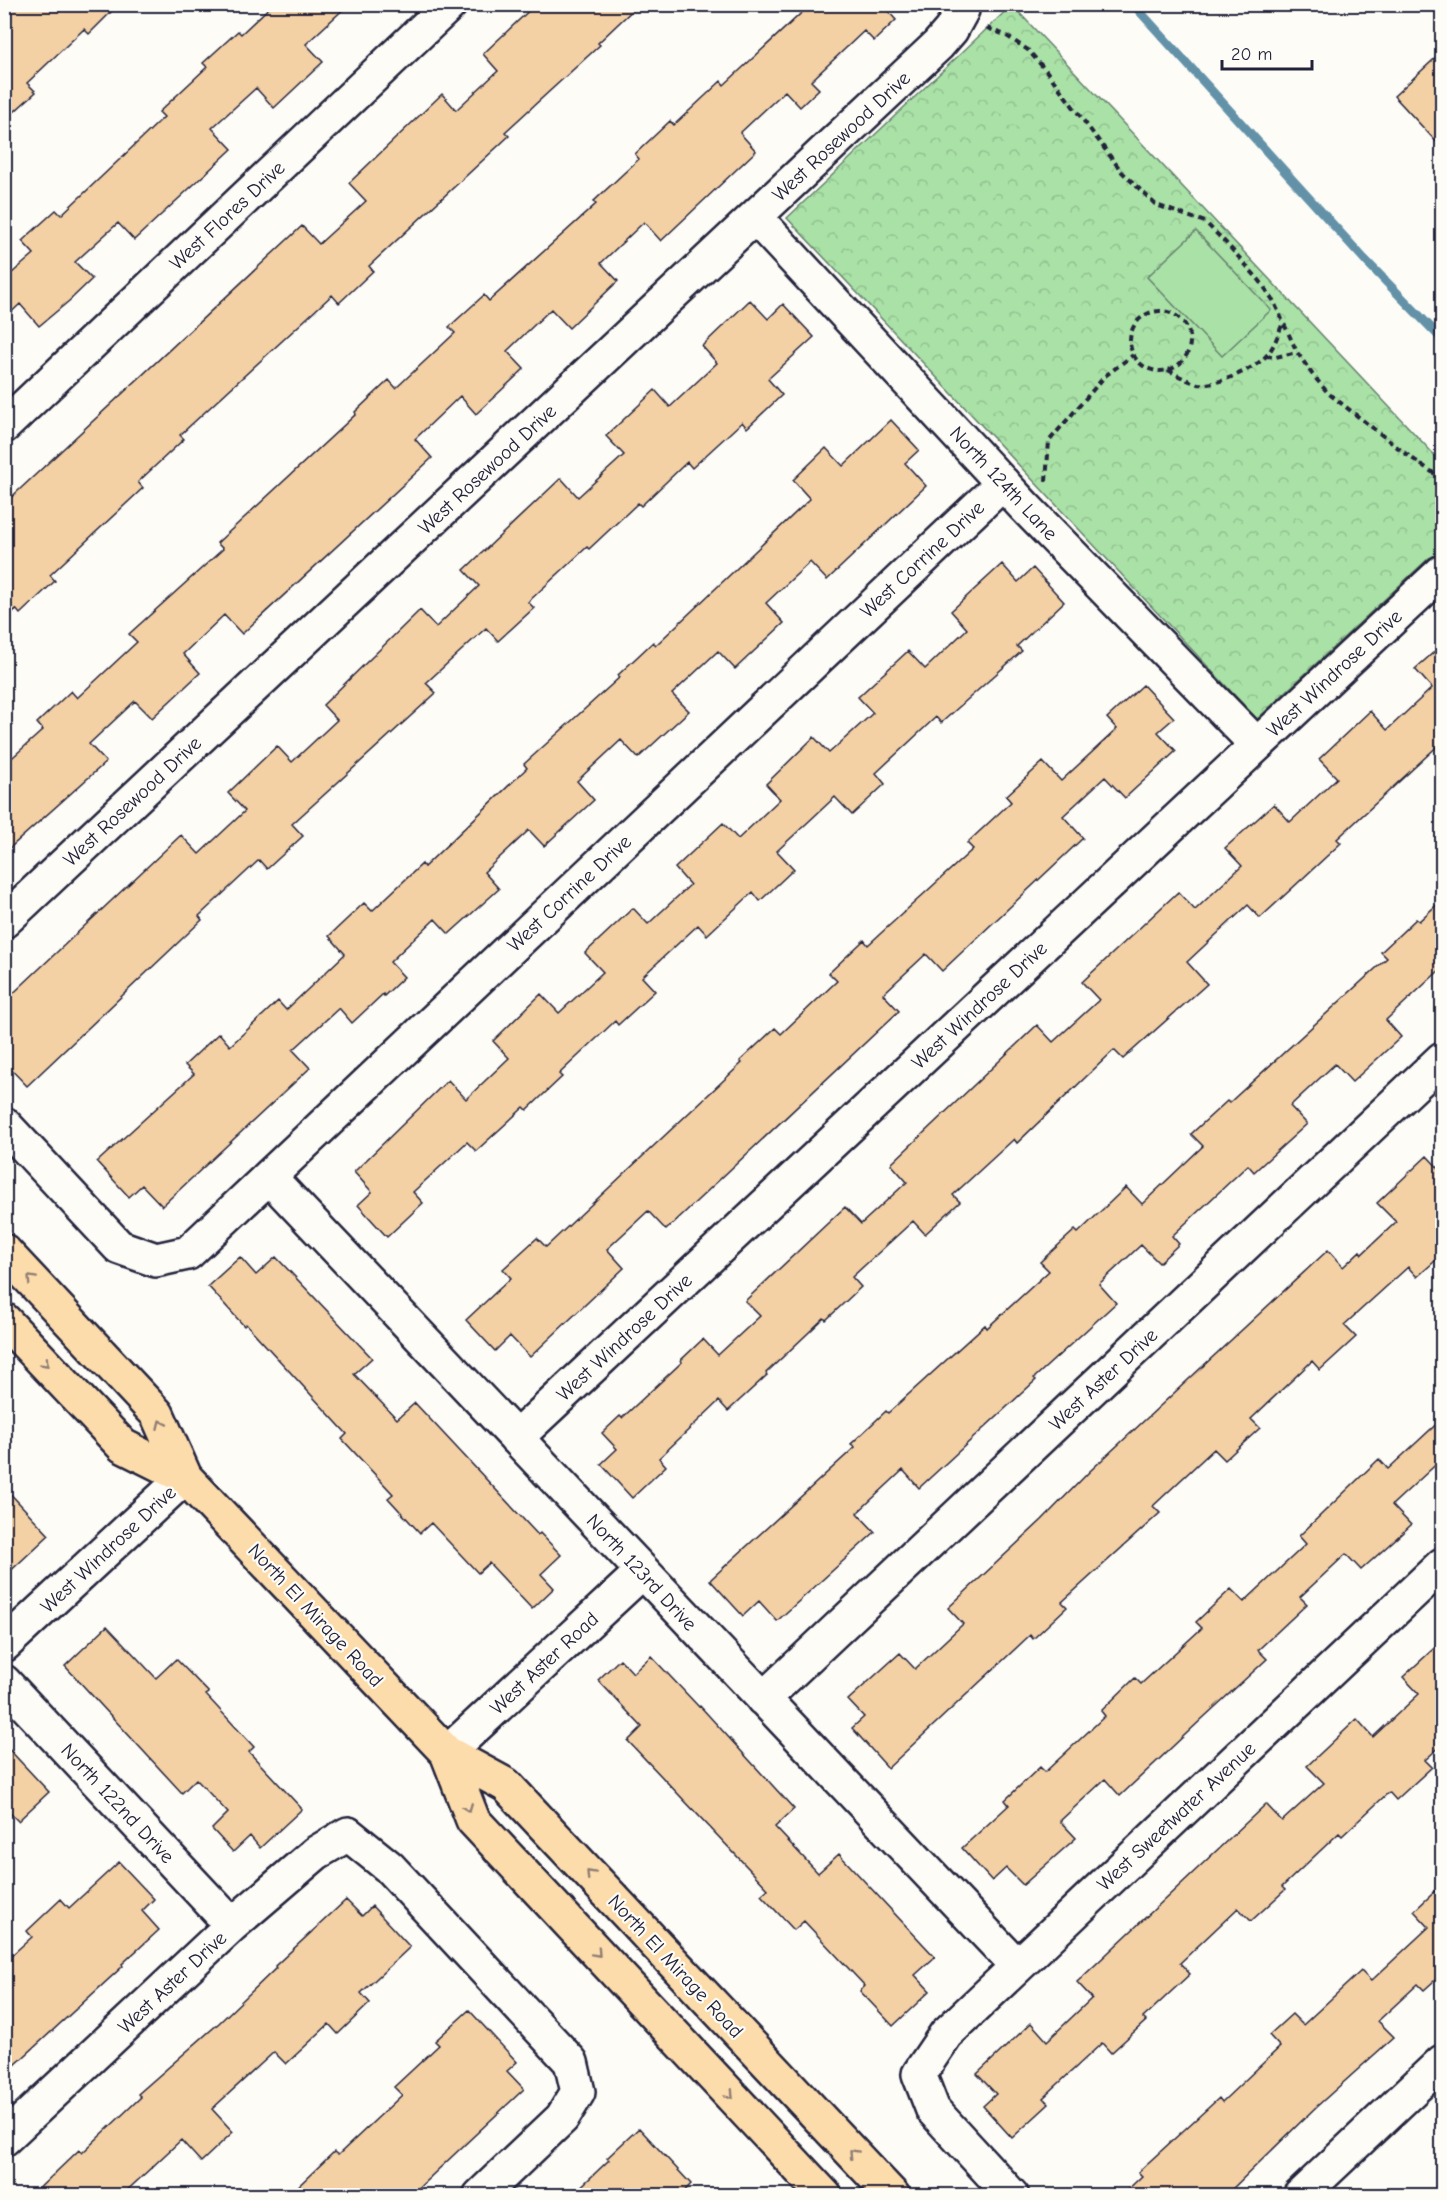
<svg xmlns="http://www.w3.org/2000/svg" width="1447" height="2200" viewBox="0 0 1447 2200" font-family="'Comic Neue',sans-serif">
  <defs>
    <pattern id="park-crowns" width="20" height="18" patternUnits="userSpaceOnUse" patternTransform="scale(1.5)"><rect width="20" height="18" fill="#a9e1a6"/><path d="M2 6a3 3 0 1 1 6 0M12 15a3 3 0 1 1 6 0" fill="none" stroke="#91c190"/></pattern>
  </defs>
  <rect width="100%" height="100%" fill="#fdfcf7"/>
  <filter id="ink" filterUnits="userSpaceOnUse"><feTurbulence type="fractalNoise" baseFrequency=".0167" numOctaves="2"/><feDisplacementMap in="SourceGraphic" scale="12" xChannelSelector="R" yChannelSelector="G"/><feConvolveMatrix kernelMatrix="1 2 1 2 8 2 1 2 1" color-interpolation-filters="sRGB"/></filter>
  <g filter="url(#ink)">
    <path fill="url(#park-crowns)" stroke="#668270" stroke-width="1.5" d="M 1012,5 L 1442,463 L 1442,553 L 1429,558 L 1257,719 L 787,218 Z"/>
    <path fill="#a9e1a6" stroke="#668270" stroke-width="1.5" d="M 1196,231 L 1271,310 L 1222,356 L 1147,277 Z"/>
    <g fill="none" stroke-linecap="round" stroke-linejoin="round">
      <path stroke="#6492a8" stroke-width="9" d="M 1133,4 L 1366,261 L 1442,339"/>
    </g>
    <path fill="#f4d0a5" stroke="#22223b" stroke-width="1.5" d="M 4,4 L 119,4 L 89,34 L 84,29 L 27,83 L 36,92 L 4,121 Z
      M 273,4 L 349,4 L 306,44 L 323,62 L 274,108 L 256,88 L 212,128 L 232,149 L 134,240 L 118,223 L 75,262 L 92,279 L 69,301 L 39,326 L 20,304 L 4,319 L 4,280 L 34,254 L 22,241 L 56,210 L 61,215 L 118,161 L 164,117 L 159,112 L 207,67 L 203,63 L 238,31 L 241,34 Z
      M 536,4 L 639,4 L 598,43 L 600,45 L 505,132 L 509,136 L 369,266 L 373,271 L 339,303 L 332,295 L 180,435 L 184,439 L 138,482 L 143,488 L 50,575 L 55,581 L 20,614 L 16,609 L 4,621 L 4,504 L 302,226 L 319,244 L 366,201 L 349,183 L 442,94 L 456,110 L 498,71 L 483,54 Z
      M 811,4 L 892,4 L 887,10 L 896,20 L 874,41 L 864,31 L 811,81 L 819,89 L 800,107 L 785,91 L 740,133 L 756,151 L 661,241 L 644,222 L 601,263 L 618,281 L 569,328 L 551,309 L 507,351 L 524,369 L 476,414 L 460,396 L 415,439 L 432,458 L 242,634 L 224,615 L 183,654 L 200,673 L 152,718 L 135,701 L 89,744 L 106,762 L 4,853 L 4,765 L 43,730 L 37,723 L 71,691 L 77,698 L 137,642 L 129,634 L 223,549 L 217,543 L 356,414 L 355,412 L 389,380 L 396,388 L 455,333 L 449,327 L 484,295 L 489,301 L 596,204 L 593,202 L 639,159 L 635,154 L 670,121 L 674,125 L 721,81 L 724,85 Z
      M 1443,51 L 1443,149 L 1394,96 Z
      M 750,300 L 768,319 L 783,304 L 814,337 L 768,379 L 782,395 L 747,428 L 742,422 L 692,468 L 687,462 L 641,506 L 638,503 L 589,549 L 587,547 L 528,602 L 534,608 L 498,641 L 486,628 L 426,683 L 436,693 L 292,824 L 303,836 L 267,869 L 259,860 L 199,916 L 202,920 L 27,1086 L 4,1062 L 4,1002 L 181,835 L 199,854 L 245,811 L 228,793 L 277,746 L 292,762 L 337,720 L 323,705 L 420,610 L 436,627 L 479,586 L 464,570 L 561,478 L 578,497 L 624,455 L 606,436 L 655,390 L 670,407 L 717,363 L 702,346 Z
      M 891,420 L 919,450 L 905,463 L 926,486 L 827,580 L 810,562 L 766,603 L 784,623 L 735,669 L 718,651 L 672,694 L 689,711 L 638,758 L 621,740 L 577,781 L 594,800 L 544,846 L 529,830 L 484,872 L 499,889 L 449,934 L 435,919 L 390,962 L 404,977 L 384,996 L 383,994 L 352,1023 L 339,1008 L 293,1050 L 310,1068 L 162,1206 L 142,1185 L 129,1197 L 97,1162 L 194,1074 L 185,1065 L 219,1033 L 230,1046 L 278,1001 L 286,1010 L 345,954 L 329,936 L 364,903 L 372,911 L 422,864 L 424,867 L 527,768 L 524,764 L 620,677 L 618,675 L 653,642 L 656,645 L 810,499 L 793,480 L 826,448 L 843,466 Z
      M 1002,564 L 1018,582 L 1033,568 L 1064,602 L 1017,646 L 1022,651 L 941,723 L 936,717 L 876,773 L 885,784 L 852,815 L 835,797 L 777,851 L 794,869 L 760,901 L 753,892 L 707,935 L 698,925 L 642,977 L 655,991 L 618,1025 L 615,1021 L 559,1074 L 562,1077 L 527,1110 L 524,1107 L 476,1151 L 467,1142 L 413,1192 L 423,1203 L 387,1237 L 358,1205 L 372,1192 L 354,1172 L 448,1080 L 466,1099 L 509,1058 L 493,1041 L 541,994 L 559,1013 L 603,972 L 585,953 L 633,908 L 648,924 L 690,885 L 675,868 L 723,823 L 738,839 L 780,799 L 766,784 L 814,737 L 829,753 L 873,713 L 858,697 L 908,651 L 925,669 L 967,629 L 951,611 Z
      M 1443,644 L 1443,741 L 1337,839 L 1341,843 L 1260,918 L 1248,905 L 1187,962 L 1207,984 L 1123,1059 L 1114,1050 L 1017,1143 L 1014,1139 L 953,1195 L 960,1202 L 925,1234 L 913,1221 L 852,1277 L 861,1287 L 826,1320 L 824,1318 L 766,1373 L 767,1375 L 728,1411 L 719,1401 L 659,1458 L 666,1466 L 632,1498 L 601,1464 L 617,1449 L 602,1433 L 620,1416 L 622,1418 L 682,1362 L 681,1360 L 703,1339 L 718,1355 L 760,1316 L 745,1301 L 845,1207 L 861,1224 L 907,1182 L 891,1164 L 1037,1025 L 1053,1042 L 1099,1000 L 1082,982 L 1178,892 L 1195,910 L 1242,866 L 1225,848 L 1245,830 L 1274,804 L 1290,822 L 1337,778 L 1319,759 L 1370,711 L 1387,730 L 1432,688 L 1415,669 Z
      M 1143,685 L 1174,718 L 1158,732 L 1176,751 L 1125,798 L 1105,777 L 1063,816 L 1083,838 L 942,971 L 926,954 L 883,994 L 899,1011 L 666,1230 L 648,1211 L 607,1249 L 624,1268 L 530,1357 L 510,1336 L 495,1351 L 466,1320 L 511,1278 L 503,1269 L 537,1238 L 546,1247 L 742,1063 L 740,1061 L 775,1028 L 781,1034 L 837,981 L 829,973 L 864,940 L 868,945 L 973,849 L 967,843 L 1011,802 L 1006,796 L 1043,762 L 1061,781 L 1117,729 L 1107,718 Z
      M 1443,899 L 1443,967 L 1386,1020 L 1401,1037 L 1352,1082 L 1335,1064 L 1290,1106 L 1307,1124 L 1254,1172 L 1248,1165 L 1172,1236 L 1179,1244 L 1159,1263 L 1141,1245 L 1099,1284 L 1116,1303 L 1034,1378 L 1036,1380 L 919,1488 L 903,1470 L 857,1513 L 875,1532 L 777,1621 L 759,1601 L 743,1616 L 710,1580 L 855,1447 L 851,1444 L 886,1411 L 888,1413 L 985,1325 L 987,1328 L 1049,1271 L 1040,1262 L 1075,1230 L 1078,1233 L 1126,1187 L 1142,1204 L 1203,1146 L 1191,1134 L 1227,1101 L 1229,1103 L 1387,958 L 1381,952 L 1416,919 L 1419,921 Z
      M 1427,1156 L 1443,1173 L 1443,1254 L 1417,1277 L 1408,1267 L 1344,1325 L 1356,1337 L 1320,1370 L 1312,1361 L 1251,1419 L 1260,1428 L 1225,1460 L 1214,1449 L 1153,1506 L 1160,1513 L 1062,1602 L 1067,1607 L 1033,1639 L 1030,1635 L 888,1768 L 852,1728 L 864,1717 L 848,1700 L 900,1653 L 915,1669 L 963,1624 L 948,1608 L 1042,1520 L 1090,1471 L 1328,1250 L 1343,1267 L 1360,1251 L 1362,1254 L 1396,1222 L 1377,1203 Z
      M 240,1257 L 256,1275 L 276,1257 L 372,1358 L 354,1374 L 397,1419 L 415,1403 L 538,1535 L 540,1533 L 561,1555 L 541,1574 L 554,1588 L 532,1609 L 489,1563 L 478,1573 L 431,1523 L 420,1533 L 388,1498 L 393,1494 L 342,1439 L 347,1434 L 246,1324 L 244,1326 L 208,1286 Z
      M 1443,1418 L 1443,1458 L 1392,1505 L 1411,1525 L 1361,1570 L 1346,1554 L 1300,1597 L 1307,1604 L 1258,1650 L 1267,1659 L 1203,1718 L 1120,1796 L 1105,1779 L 1060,1821 L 1076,1838 L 1023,1885 L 1006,1868 L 992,1881 L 962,1848 L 1009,1805 L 1005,1800 L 1040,1767 L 1045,1772 L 1105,1716 L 1101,1711 L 1135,1678 L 1141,1684 L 1202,1628 L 1196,1622 L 1231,1589 L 1244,1602 L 1306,1544 L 1299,1536 L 1379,1459 L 1388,1469 Z
      M 4,1487 L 49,1535 L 4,1577 Z
      M 107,1626 L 156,1678 L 176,1659 L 209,1693 L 206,1695 L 254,1747 L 249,1752 L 302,1809 L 260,1848 L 250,1836 L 233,1852 L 212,1829 L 228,1813 L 196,1779 L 182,1793 L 65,1666 Z
      M 1443,1640 L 1443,1744 L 1425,1760 L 1432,1767 L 1396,1800 L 1389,1792 L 1342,1836 L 1339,1833 L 1282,1887 L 1285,1890 L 1251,1921 L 1238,1908 L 1180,1963 L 1190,1974 L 1143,2018 L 1146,2021 L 1111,2053 L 1102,2043 L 1043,2098 L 1049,2104 L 1012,2138 L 983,2106 L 996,2094 L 977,2074 L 1031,2023 L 1047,2041 L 1092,1998 L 1077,1982 L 1266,1804 L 1282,1821 L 1324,1783 L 1307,1766 L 1357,1719 L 1373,1737 L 1419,1694 L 1403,1677 Z
      M 651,1656 L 699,1707 L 700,1706 L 794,1809 L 775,1827 L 818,1873 L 839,1854 L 935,1957 L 915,1975 L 930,1991 L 893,2026 L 860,1991 L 865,1986 L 804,1921 L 794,1930 L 761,1895 L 768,1889 L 628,1741 L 642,1727 L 598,1680 L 620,1659 L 633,1673 Z
      M 4,1744 L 49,1792 L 18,1821 L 4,1807 Z
      M 119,1862 L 154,1899 L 142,1911 L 159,1930 L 122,1964 L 123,1966 L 4,2075 L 4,1962 L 32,1937 L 27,1931 L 61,1899 L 69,1908 Z
      M 1443,1884 L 1443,1973 L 1424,1990 L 1418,1984 L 1378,2021 L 1394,2037 L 1315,2108 L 1225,2196 L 1121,2196 L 1142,2176 L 1138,2172 L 1219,2098 L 1222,2102 L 1280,2047 L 1269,2035 L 1292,2014 L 1303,2025 L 1361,1971 L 1371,1981 L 1429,1927 L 1414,1911 Z
      M 346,1900 L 362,1916 L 372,1906 L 410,1947 L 361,1993 L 370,2003 L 338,2034 L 329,2024 L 286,2064 L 274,2052 L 212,2109 L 233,2132 L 201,2162 L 181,2140 L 121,2196 L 31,2196 L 79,2150 L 82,2153 L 141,2097 L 138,2094 L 219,2023 L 276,1968 L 275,1966 Z
      M 469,2010 L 517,2062 L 507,2071 L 524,2089 L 410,2196 L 288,2196 L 334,2152 L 338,2155 L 402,2095 L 394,2087 L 439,2045 L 435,2041 Z
      M 639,2128 L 691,2184 L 680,2196 L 571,2196 L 609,2160 L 607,2158 Z"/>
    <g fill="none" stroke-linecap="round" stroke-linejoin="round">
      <g stroke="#22223b" stroke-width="38">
        <path id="minor" d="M 755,217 L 1024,506 L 1257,745
          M 4,426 L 450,4
          M 4,921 L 938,45 L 951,30 L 962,10 L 960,4
          M 4,1124 L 119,1247 L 156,1260 L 188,1253 L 1003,483
          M 269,1177 L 1017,1966
          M 516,1438 L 1442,572
          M 4,1645 L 185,1477
          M 4,1682 L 232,1925
          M 763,1699 L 1442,1059
          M 447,1753 L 642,1572
          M 4,2139 L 232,1925 L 316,1853 L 348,1834 L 389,1867 L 571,2062 L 578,2092 L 562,2118 L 480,2196
          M 1012,2196 L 933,2110 L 919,2074 L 946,2034 L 1442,1565
          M 1300,2196 L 1442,2062"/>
      </g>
      <g stroke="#22223b" stroke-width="38">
        <path id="major" d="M 4,1251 L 157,1414 L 185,1477 L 447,1753 L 506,1785 L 893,2196
          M 4,1320 L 123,1446 L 185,1477
          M 447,1753 L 473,1820 L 825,2196"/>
      </g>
      <path stroke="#22223b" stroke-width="4" stroke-dasharray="6 4.5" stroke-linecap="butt" d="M 987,28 L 1005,35 L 1028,50 L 1048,73 L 1122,172 L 1156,205 L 1205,222 L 1226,243 L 1260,281 L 1273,300 L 1297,352 L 1312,374 L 1328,393 L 1406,454 L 1442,479
        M1130 341a30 30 0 1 1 60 0a30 30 0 1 1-60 0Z
        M 1266,356 L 1276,357 L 1297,352
        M 1168,370 C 1177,375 1188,381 1198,384 C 1214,387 1255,369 1266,356 C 1274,348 1278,334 1283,323
        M 1046,481 L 1049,441 L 1105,376 L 1133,355"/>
      <use href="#minor" stroke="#fdfcf7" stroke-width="33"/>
      <use href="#major" stroke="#fddcac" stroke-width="33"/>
    </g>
    <defs><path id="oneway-chevron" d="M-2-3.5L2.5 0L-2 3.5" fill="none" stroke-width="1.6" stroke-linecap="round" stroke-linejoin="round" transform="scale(1.5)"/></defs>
    <g stroke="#907f74">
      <use href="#oneway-chevron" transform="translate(31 1279) rotate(-133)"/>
      <use href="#oneway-chevron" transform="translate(45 1363) rotate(47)"/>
      <use href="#oneway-chevron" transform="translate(161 1424) rotate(-114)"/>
      <use href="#oneway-chevron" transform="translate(468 1808) rotate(69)"/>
      <use href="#oneway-chevron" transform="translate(590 1874) rotate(-133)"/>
      <use href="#oneway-chevron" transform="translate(597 1953) rotate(47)"/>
      <use href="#oneway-chevron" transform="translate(730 2095) rotate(47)"/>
      <use href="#oneway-chevron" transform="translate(853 2153) rotate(-133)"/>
    </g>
  </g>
  <g text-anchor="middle" stroke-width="4.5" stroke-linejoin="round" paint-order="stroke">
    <g font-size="20" fill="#22223b" stroke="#fdfcf7">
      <text transform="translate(841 136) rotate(-43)" y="7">West Rosewood Drive</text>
      <text transform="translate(227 215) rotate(-43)" y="7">West Flores Drive</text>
      <text transform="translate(487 469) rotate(-43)" y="7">West Rosewood Drive</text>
      <text transform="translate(1004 483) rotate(47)" y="7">North 124th Lane</text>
      <text transform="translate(922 559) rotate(-43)" y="7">West Corrine Drive</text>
      <text transform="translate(1334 673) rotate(-43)" y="7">West Windrose Drive</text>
      <text transform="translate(132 801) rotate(-43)" y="7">West Rosewood Drive</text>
      <text transform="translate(569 893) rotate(-43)" y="7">West Corrine Drive</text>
      <text transform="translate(979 1005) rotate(-43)" y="7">West Windrose Drive</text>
      <text transform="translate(624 1337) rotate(-43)" y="7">West Windrose Drive</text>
      <text transform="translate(1103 1379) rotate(-43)" y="7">West Aster Drive</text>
      <text transform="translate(108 1549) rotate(-43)" y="7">West Windrose Drive</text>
      <text transform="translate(642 1572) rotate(47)" y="7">North 123rd Drive</text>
      <text transform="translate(316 1615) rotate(47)" y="7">North El Mirage Road</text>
      <text transform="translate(544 1663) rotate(-43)" y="7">West Aster Road</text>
      <text transform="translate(118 1803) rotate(47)" y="7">North 122nd Drive</text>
      <text transform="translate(1176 1816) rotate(-43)" y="7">West Sweetwater Avenue</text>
      <text transform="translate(676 1966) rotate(47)" y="7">North El Mirage Road</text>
      <text transform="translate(172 1982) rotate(-43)" y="7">West Aster Drive</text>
    </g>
  </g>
  <rect width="1447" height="2200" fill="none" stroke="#fdfcf7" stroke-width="24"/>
  <rect x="12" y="12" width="1423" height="2176" fill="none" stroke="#22223b" stroke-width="2" filter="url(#ink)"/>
  <path d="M1222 60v9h90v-9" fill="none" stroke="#22223b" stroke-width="3"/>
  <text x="1231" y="60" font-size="18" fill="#22223b" stroke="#fdfcf7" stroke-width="4.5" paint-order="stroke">20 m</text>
</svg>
